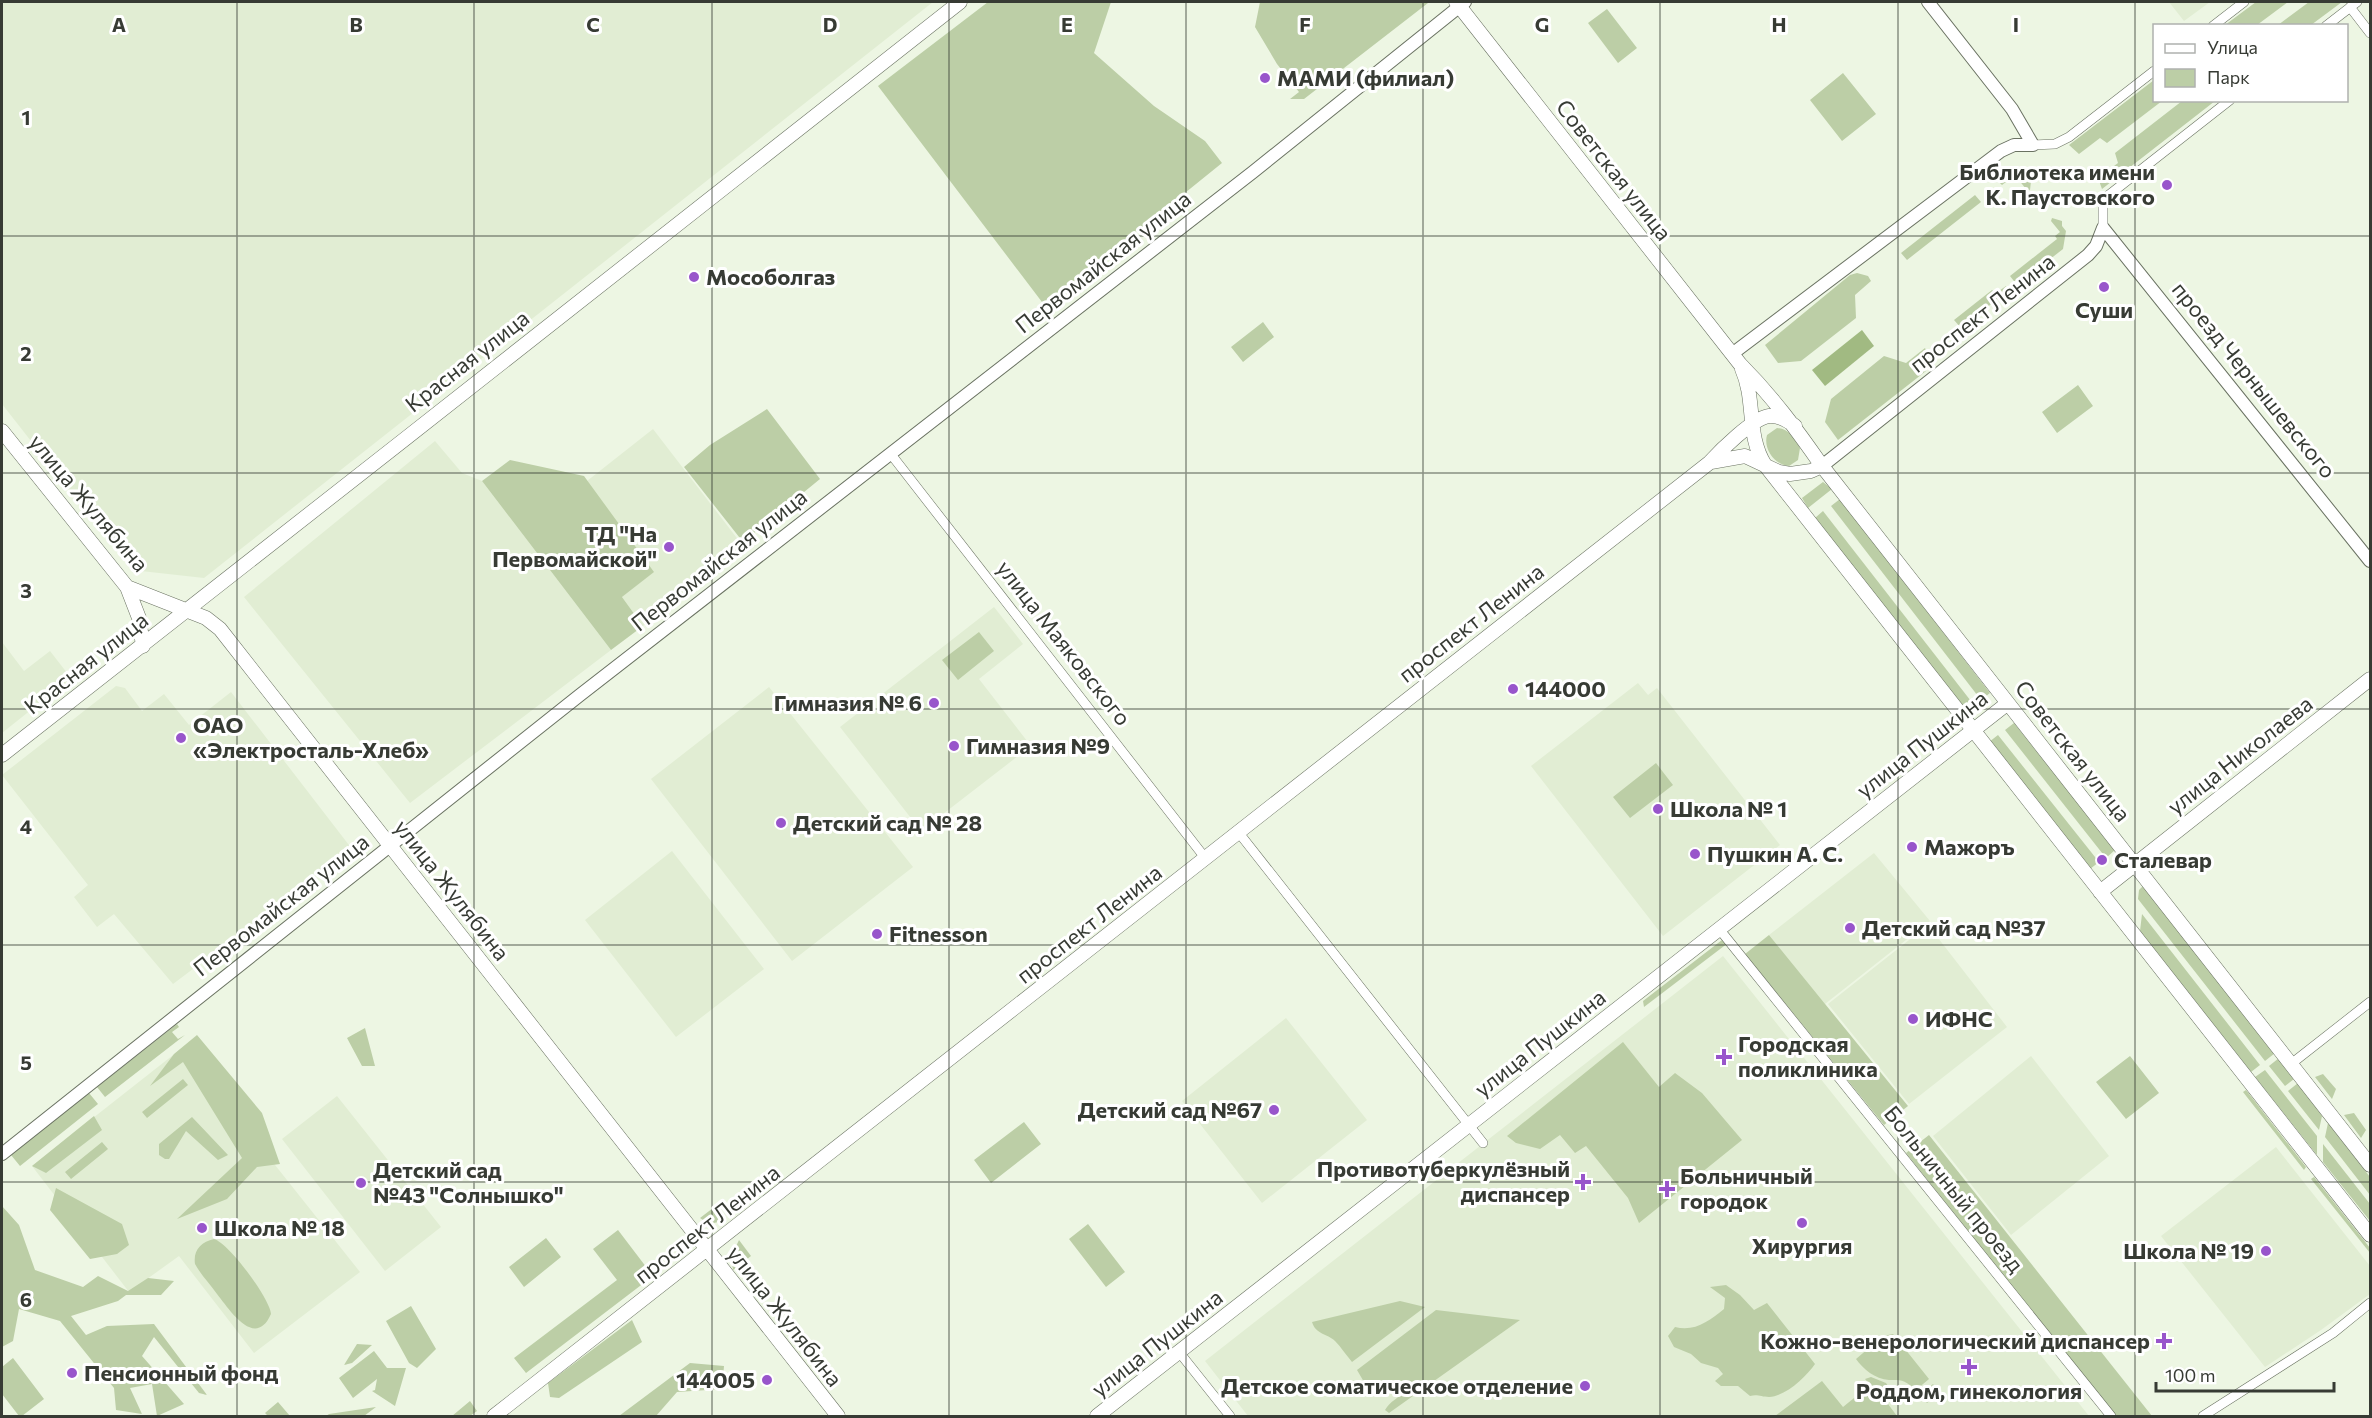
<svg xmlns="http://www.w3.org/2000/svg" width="2372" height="1418" viewBox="0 0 2372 1418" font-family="Commissioner,sans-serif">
  <rect width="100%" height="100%" fill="#edf6e3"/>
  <path fill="#e1edd3" d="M 2,2 L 933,2 L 204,578 L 132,570 L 2,404 Z
    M 2169,2 L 2210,2 L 2184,21 Z
    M 653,429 L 743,546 L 643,626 L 622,597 L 653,572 L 587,481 Z
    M 435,441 L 462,473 L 482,481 L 611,650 L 410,803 L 244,597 Z
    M 994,607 L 1023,644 L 979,679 L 1031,746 L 921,831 L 840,727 Z
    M 2,642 L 24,671 L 50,651 L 71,678 L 2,733 Z
    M 1638,683 L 1648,695 L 1657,688 L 1780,845 L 1663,936 L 1531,766 Z
    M 116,686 L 125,688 L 142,711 L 164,694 L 189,725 L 231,692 L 352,849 L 173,984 L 114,914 L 97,927 L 74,897 L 88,885 L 2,775 Z
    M 769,687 L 913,867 L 792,961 L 651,779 Z
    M 672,851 L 764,969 L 676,1037 L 585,920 Z
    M 1874,853 L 1930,921 L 1825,1004 L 1769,935 Z
    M 1928,925 L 2007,1027 L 1909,1104 L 1828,1004 Z
    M 1723,956 L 2089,1416 L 1248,1416 L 1205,1361 Z
    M 1286,1018 L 1367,1120 L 1262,1203 L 1182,1101 Z
    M 182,1048 L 360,1272 L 254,1353 L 179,1256 L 129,1292 L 32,1166 Z
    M 2031,1056 L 2109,1156 L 2011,1235 L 1933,1136 Z
    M 337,1096 L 441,1227 L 385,1271 L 282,1139 Z
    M 2276,1147 L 2370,1266 L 2370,1294 L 2321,1330 L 2265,1367 L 2161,1236 Z"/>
  <path fill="#bccea6" d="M 988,2 L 1111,2 L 1094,53 L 1154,106 L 1205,141 L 1222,163 L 1045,306 L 878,86 Z
    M 1260,2 L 1278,3 L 1279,2 L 1428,3 L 1304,99 L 1290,99 L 1299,92 L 1277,64 L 1255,27 Z
    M 2256,2 L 2288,2 L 2257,25 L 2225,25 Z
    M 2309,2 L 2342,2 L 2311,25 L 2278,25 Z
    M 1607,9 L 1637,48 L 1618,63 L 1588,23 Z
    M 1843,73 L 1876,114 L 1842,141 L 1810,100 Z
    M 2154,80 L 2154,100 L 2162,101 L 2107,143 L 2100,138 L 2079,154 L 2069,145 Z
    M 2182,101 L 2215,101 L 2102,189 L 2098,178 L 2118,163 L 2115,153 Z
    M 2005,172 L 2022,174 L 2026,179 L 2031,181 L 2030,190 L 2026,189 L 2018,179 L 2014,183 L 2010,179 L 2002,185 L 1996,179 Z
    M 1975,195 L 1981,202 L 1907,260 L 1901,253 Z
    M 2052,218 L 2062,221 L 2062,226 L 2066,231 L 2063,249 L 2017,285 L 2010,276 L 2057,239 L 2055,236 L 2060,232 L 2051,221 Z
    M 1857,273 L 1868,276 L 1871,281 L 1855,295 L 1856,318 L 1801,361 L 1778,363 L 1765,345 L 1850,275 Z
    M 2006,286 L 2009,290 L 1961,328 L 1954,320 L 1992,290 L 1996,293 Z
    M 1263,322 L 1274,337 L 1243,362 L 1231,347 Z
    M 1925,348 L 1930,359 L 1926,371 L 1838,440 L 1825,422 L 1831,399 L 1884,356 L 1906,363 Z
    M 2078,385 L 2093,406 L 2057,433 L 2042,412 Z
    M 767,409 L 820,479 L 743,542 L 684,467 L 710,445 Z
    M 1777,428 C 1789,429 1794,438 1800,448 L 1798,460 L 1789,466 C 1775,465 1763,449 1767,435 Z
    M 510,460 L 584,476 L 654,572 L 622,597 L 643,626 L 611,650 L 482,481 Z
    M 1823,482 L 1832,489 L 1808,508 L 1802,498 Z
    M 1840,499 L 1990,693 L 1981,700 L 1831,506 Z
    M 1823,511 L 1974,705 L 1965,711 L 1815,518 Z
    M 979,632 L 994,651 L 958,680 L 942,660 Z
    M 2014,723 L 2115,850 L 2106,858 L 2005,730 Z
    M 1998,735 L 2099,862 L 2090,869 L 1989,742 Z
    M 1656,763 L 1673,785 L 1630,818 L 1613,797 Z
    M 2143,886 L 2275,1053 L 2265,1061 L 2138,899 L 2139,890 Z
    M 2142,914 L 2260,1065 L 2251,1072 L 2140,931 Z
    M 1769,935 L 1908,1106 L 1884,1125 L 1745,954 Z
    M 1722,940 L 1728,943 L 1644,1007 L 1643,1001 Z
    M 177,1024 L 179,1027 L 172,1032 L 178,1039 L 185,1035 L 105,1097 L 97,1087 Z
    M 365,1028 L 375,1066 L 362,1066 L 347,1038 Z
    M 197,1035 L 262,1113 L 280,1164 L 257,1167 L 227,1199 L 177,1219 L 242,1158 L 183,1062 L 150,1086 L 174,1054 Z
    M 1623,1042 L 1659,1087 L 1675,1073 L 1702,1093 L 1742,1140 L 1639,1223 L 1628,1198 L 1586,1146 L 1575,1153 L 1560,1135 L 1540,1149 L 1516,1143 L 1507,1136 Z
    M 2130,1056 L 2159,1093 L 2126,1119 L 2096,1082 Z
    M 2279,1058 L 2294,1079 L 2285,1086 L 2269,1066 Z
    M 2265,1070 L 2317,1136 L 2317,1155 L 2255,1077 Z
    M 2323,1074 L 2336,1089 L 2332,1099 L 2315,1077 Z
    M 183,1079 L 188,1085 L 147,1118 L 142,1112 Z
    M 2298,1083 L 2322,1116 L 2319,1130 L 2288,1091 Z
    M 2246,1090 L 2306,1167 L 2304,1170 L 2243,1092 Z
    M 89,1093 L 98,1104 L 20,1166 L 11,1155 Z
    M 2354,1113 L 2366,1130 L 2361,1138 L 2344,1115 Z
    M 94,1116 L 102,1130 L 46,1173 L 32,1166 Z
    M 192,1117 L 228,1155 L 218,1160 L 186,1131 L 169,1159 L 165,1159 L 159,1155 L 159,1144 Z
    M 1024,1122 L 1041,1144 L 991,1183 L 974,1160 Z
    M 2328,1123 L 2370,1177 L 2370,1195 L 2325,1137 Z
    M 1929,1135 L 2152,1416 L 2115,1416 L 1906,1153 Z
    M 102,1142 L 108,1149 L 71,1179 L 65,1172 Z
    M 2323,1144 L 2370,1204 L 2370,1221 L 2323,1162 Z
    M 2314,1177 L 2370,1248 L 2370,1253 L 2311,1179 Z
    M 56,1188 L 122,1224 L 129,1245 L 117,1254 L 90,1259 L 50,1210 Z
    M 2,1206 L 19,1225 L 35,1270 L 83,1287 L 98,1276 L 128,1291 L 148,1278 L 174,1281 L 161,1295 L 126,1295 L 118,1301 L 71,1316 L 86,1335 L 107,1326 L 154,1324 L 207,1395 L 199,1393 L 154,1337 L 142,1356 L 184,1404 L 157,1416 L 152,1384 L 130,1388 L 142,1414 L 116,1410 L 114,1388 L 60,1321 L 19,1309 L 13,1341 L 2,1347 Z
    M 713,1208 L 723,1221 L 709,1224 L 700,1218 Z
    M 1088,1224 L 1125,1272 L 1106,1287 L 1069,1239 Z
    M 618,1230 L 653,1276 L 526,1373 L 514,1358 L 617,1280 L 593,1249 Z
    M 546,1238 L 561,1257 L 524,1287 L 509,1267 Z
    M 214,1239 C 229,1243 270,1299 271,1314 C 255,1350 229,1309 217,1294 C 210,1284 201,1275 195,1264 C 193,1250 201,1242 214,1239 Z
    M 739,1240 L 751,1256 L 733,1270 L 731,1257 Z
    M 1726,1285 L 1740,1295 L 1754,1310 L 1767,1303 L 1815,1364 C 1806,1377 1786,1396 1769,1397 C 1761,1397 1758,1394 1750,1396 L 1738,1386 L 1721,1386 L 1715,1381 L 1723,1374 L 1718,1368 L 1701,1363 L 1691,1354 L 1674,1347 L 1668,1336 L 1675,1327 C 1695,1332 1709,1321 1724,1309 L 1725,1298 L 1710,1287 Z
    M 1400,1301 L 1425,1307 L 1352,1362 C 1346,1355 1341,1347 1335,1341 C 1327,1333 1316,1335 1312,1322 Z
    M 411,1306 L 436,1349 L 417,1368 L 409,1363 L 386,1321 Z
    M 1436,1310 L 1520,1320 L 1389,1413 L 1385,1410 C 1390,1401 1399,1398 1406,1390 L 1405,1384 L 1394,1381 L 1385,1385 L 1364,1382 L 1357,1370 Z
    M 632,1320 L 642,1342 L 559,1398 L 550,1397 L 548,1383 Z
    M 1893,1334 L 1929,1379 L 1916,1390 C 1904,1380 1903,1380 1889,1380 C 1875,1379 1863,1369 1856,1359 L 1883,1336 Z
    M 357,1344 L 372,1345 L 352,1363 L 344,1365 Z
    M 374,1351 L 387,1368 L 406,1368 L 395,1406 L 372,1391 L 375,1390 L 377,1379 L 353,1398 L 339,1378 Z
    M 13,1358 L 44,1399 L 22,1416 L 19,1416 L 2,1394 L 2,1367 Z
    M 690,1363 L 724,1366 L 722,1389 L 677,1392 L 656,1416 L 619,1416 Z
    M 1871,1377 L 1886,1383 L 1888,1386 L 1884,1392 L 1888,1404 L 1897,1416 L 1775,1416 L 1822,1381 L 1843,1407 L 1870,1385 L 1865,1379 Z
    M 1933,1384 L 1940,1393 L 1927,1403 L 1920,1395 Z
    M 470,1401 L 477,1411 L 470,1416 L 452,1416 Z
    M 278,1402 L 290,1416 L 268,1416 L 265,1413 Z
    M 376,1407 L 364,1416 L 326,1416 L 329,1414 Z"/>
  <path fill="#a1ba82" d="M 1862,330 L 1874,346 L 1825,386 L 1812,370 Z"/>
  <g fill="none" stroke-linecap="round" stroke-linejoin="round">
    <g stroke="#6a7262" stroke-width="10">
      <path id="minor" d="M 2350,7 L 2370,33
        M 2213,26 L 2244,2
        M 2326,26 L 2357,2
        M 2033,145 L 2055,144 L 2069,137 L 2154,71
        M 2103,228 L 2103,207 L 2105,198 L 2230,100
        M 890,453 L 1206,859
        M 1239,833 L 1483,1143
        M 1720,930 L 2111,1416
        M 2291,1064 L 2370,1002
        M 1179,1352 L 1230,1416
        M 2203,1416 L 2333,1333 L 2370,1303"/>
    </g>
    <g stroke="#6a7262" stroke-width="14">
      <path id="tertiary" d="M 1928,2 L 2012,109 L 2033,145
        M 1732,354 L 2001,151 L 2014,145 L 2033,145
        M 1822,466 L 2088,255 L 2096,246 L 2103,228 L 2370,561
        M 2,1154 L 580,695 L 1253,172 L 1465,2"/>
    </g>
    <g stroke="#6a7262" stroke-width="15">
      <path id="secondary" d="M 1456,2 L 1740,364 C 1772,396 1797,430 1822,466 L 2370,1165
        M 1742,369 C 1756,400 1746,435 1765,465 L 2370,1235
        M 2,431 L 127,587 L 206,618 L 220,629 L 838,1416
        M 1711,462 L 1745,456 L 1779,472 L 1790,474 L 1811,471 L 1822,466
        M 127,587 L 139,618 L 143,646
        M 2,755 C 322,505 641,253 960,2
        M 2100,892 L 2370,679
        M 494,1416 L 1709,463 C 1720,451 1753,418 1769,416 C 1779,415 1787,420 1795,426
        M 1097,1416 L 2008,703"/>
    </g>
    <use href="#minor" stroke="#fff" stroke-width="9"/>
    <use href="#tertiary" stroke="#fff" stroke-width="12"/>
    <use href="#secondary" stroke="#fff" stroke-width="14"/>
  </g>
  <path fill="none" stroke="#373b34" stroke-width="1.5" stroke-opacity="0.55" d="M 237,2 L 237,1416M 474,2 L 474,1416M 712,2 L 712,1416M 949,2 L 949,1416M 1186,2 L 1186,1416M 1423,2 L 1423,1416M 1660,2 L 1660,1416M 1898,2 L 1898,1416M 2135,2 L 2135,1416M 2,236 L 2370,236M 2,473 L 2370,473M 2,709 L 2370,709M 2,945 L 2370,945M 2,1182 L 2370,1182"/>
  <g fill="#9855cb" stroke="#fff" stroke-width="2">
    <circle cx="1265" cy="78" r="6"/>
    <circle cx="2167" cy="185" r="6"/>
    <circle cx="694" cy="277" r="6"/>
    <circle cx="2104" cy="287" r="6"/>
    <circle cx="669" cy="547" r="6"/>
    <circle cx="1513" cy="689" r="6"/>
    <circle cx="934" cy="703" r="6"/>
    <circle cx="181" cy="738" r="6"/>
    <circle cx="954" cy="746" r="6"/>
    <circle cx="1658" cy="809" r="6"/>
    <circle cx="781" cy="823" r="6"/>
    <circle cx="1912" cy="847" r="6"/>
    <circle cx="1695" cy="854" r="6"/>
    <circle cx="2102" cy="860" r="6"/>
    <circle cx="1850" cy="928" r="6"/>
    <circle cx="877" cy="934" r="6"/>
    <circle cx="1913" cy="1019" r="6"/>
    <path d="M1721 1048h6v6h6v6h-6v6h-6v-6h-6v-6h6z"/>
    <circle cx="1274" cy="1110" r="6"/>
    <path d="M1580 1173h6v6h6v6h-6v6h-6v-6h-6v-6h6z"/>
    <circle cx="361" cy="1183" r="6"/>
    <path d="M1664 1180h6v6h6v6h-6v6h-6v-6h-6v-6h6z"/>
    <circle cx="1802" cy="1223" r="6"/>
    <circle cx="202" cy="1228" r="6"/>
    <circle cx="2266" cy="1251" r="6"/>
    <path d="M2161 1332h6v6h6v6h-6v6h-6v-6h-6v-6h6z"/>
    <path d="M1966 1358h6v6h6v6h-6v6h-6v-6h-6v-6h6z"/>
    <circle cx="72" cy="1373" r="6"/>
    <circle cx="767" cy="1380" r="6"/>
    <circle cx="1585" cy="1386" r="6"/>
  </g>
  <g text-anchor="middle" stroke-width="6" stroke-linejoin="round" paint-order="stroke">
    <g font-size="22" font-weight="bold" fill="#373b34" stroke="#fff" text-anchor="start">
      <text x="1277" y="86">МАМИ (филиал)</text>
      <text x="2155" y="180" text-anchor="end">Библиотека имени<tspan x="2155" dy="25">К. Паустовского</tspan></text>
      <text x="706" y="285">Мособолгаз</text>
      <text x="2104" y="318" text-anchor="middle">Суши</text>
      <text x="657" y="542" text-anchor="end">ТД "На<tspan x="657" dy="25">Первомайской"</tspan></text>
      <text x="1525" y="697">144000</text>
      <text x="922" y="711" text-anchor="end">Гимназия № 6</text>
      <text x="193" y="733">ОАО<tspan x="193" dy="25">«Электросталь-Хлеб»</tspan></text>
      <text x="966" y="754">Гимназия №9</text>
      <text x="1670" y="817">Школа № 1</text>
      <text x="793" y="831">Детский сад № 28</text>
      <text x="1924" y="855">Мажоръ</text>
      <text x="1707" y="862">Пушкин А. С.</text>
      <text x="2114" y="868">Сталевар</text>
      <text x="1862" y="936">Детский сад №37</text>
      <text x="889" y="942">Fitnesson</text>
      <text x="1925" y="1027">ИФНС</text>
      <text x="1738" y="1052">Городская<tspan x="1738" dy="25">поликлиника</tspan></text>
      <text x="1262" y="1118" text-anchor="end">Детский сад №67</text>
      <text x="1570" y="1177" text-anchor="end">Противотуберкулёзный<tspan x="1570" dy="25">диспансер</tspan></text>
      <text x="373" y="1178">Детский сад<tspan x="373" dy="25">№43 "Солнышко"</tspan></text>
      <text x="1680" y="1184">Больничный<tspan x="1680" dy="25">городок</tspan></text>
      <text x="214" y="1236">Школа № 18</text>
      <text x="1802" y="1254" text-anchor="middle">Хирургия</text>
      <text x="2254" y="1259" text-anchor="end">Школа № 19</text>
      <text x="2150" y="1349" text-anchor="end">Кожно-венерологический диспансер</text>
      <text x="84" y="1381">Пенсионный фонд</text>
      <text x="755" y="1388" text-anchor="end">144005</text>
      <text x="1573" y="1394" text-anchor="end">Детское соматическое отделение</text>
      <text x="1969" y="1399" text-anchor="middle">Роддом, гинекология</text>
    </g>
    <g font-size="22" fill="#373b34" stroke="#fff">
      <text transform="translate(1614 170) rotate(52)" y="8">Советская улица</text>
      <text transform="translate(1103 262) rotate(-38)" y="8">Первомайская улица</text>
      <text transform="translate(1982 313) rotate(-38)" y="8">проспект Ленина</text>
      <text transform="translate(467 361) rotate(-38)" y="8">Красная улица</text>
      <text transform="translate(2254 380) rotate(51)" y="8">проезд Чернышевского</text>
      <text transform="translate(89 503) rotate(50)" y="8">улица Жулябина</text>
      <text transform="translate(719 560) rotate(-38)" y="8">Первомайская улица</text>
      <text transform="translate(1471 623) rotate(-38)" y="8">проспект Ленина</text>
      <text transform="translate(1064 643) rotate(52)" y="8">улица Маяковского</text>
      <text transform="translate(86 663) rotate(-38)" y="8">Красная улица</text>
      <text transform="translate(1922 744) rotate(-38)" y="8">улица Пушкина</text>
      <text transform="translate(2073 751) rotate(52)" y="8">Советская улица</text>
      <text transform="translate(2240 755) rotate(-38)" y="8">улица Николаева</text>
      <text transform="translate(452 890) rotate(52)" y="8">улица Жулябина</text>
      <text transform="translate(281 905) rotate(-38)" y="8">Первомайская улица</text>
      <text transform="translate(1089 924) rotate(-38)" y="8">проспект Ленина</text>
      <text transform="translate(1540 1043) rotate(-38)" y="8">улица Пушкина</text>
      <text transform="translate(1954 1189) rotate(51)" y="8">Больничный проезд</text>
      <text transform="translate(707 1224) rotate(-38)" y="8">проспект Ленина</text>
      <text transform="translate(785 1316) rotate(52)" y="8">улица Жулябина</text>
      <text transform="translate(1157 1343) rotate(-38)" y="8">улица Пушкина</text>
    </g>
  </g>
  <g font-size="20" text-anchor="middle" font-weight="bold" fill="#373b34" stroke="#fff" stroke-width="6" stroke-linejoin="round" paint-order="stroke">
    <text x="119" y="32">A</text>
    <text x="356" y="32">B</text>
    <text x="593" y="32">C</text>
    <text x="830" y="32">D</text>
    <text x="1067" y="32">E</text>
    <text x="1305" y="32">F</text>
    <text x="1542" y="32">G</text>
    <text x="1779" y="32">H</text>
    <text x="2016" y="32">I</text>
    <text x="26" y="125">1</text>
    <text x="26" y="361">2</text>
    <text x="26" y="598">3</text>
    <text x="26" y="834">4</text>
    <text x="26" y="1070">5</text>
    <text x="26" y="1307">6</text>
  </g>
  <rect width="2372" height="1418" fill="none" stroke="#373b34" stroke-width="6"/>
  <rect x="2153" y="24" width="195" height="78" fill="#ffffff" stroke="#afb1ae" stroke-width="1.5"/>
  <rect x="2165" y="44" width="30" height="9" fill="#ffffff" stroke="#afb1ae" stroke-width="1.5"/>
  <text x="2207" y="54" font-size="18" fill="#373b34">Улица</text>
  <rect x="2165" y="69" width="30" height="18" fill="#bccea6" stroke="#afb1ae" stroke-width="1.5"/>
  <text x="2207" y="84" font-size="18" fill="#373b34">Парк</text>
  <path d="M2156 1382v9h178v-9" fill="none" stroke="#373b34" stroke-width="3"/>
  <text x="2165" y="1382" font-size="18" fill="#373b34" stroke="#ffffff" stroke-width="4.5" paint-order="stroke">100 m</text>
</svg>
